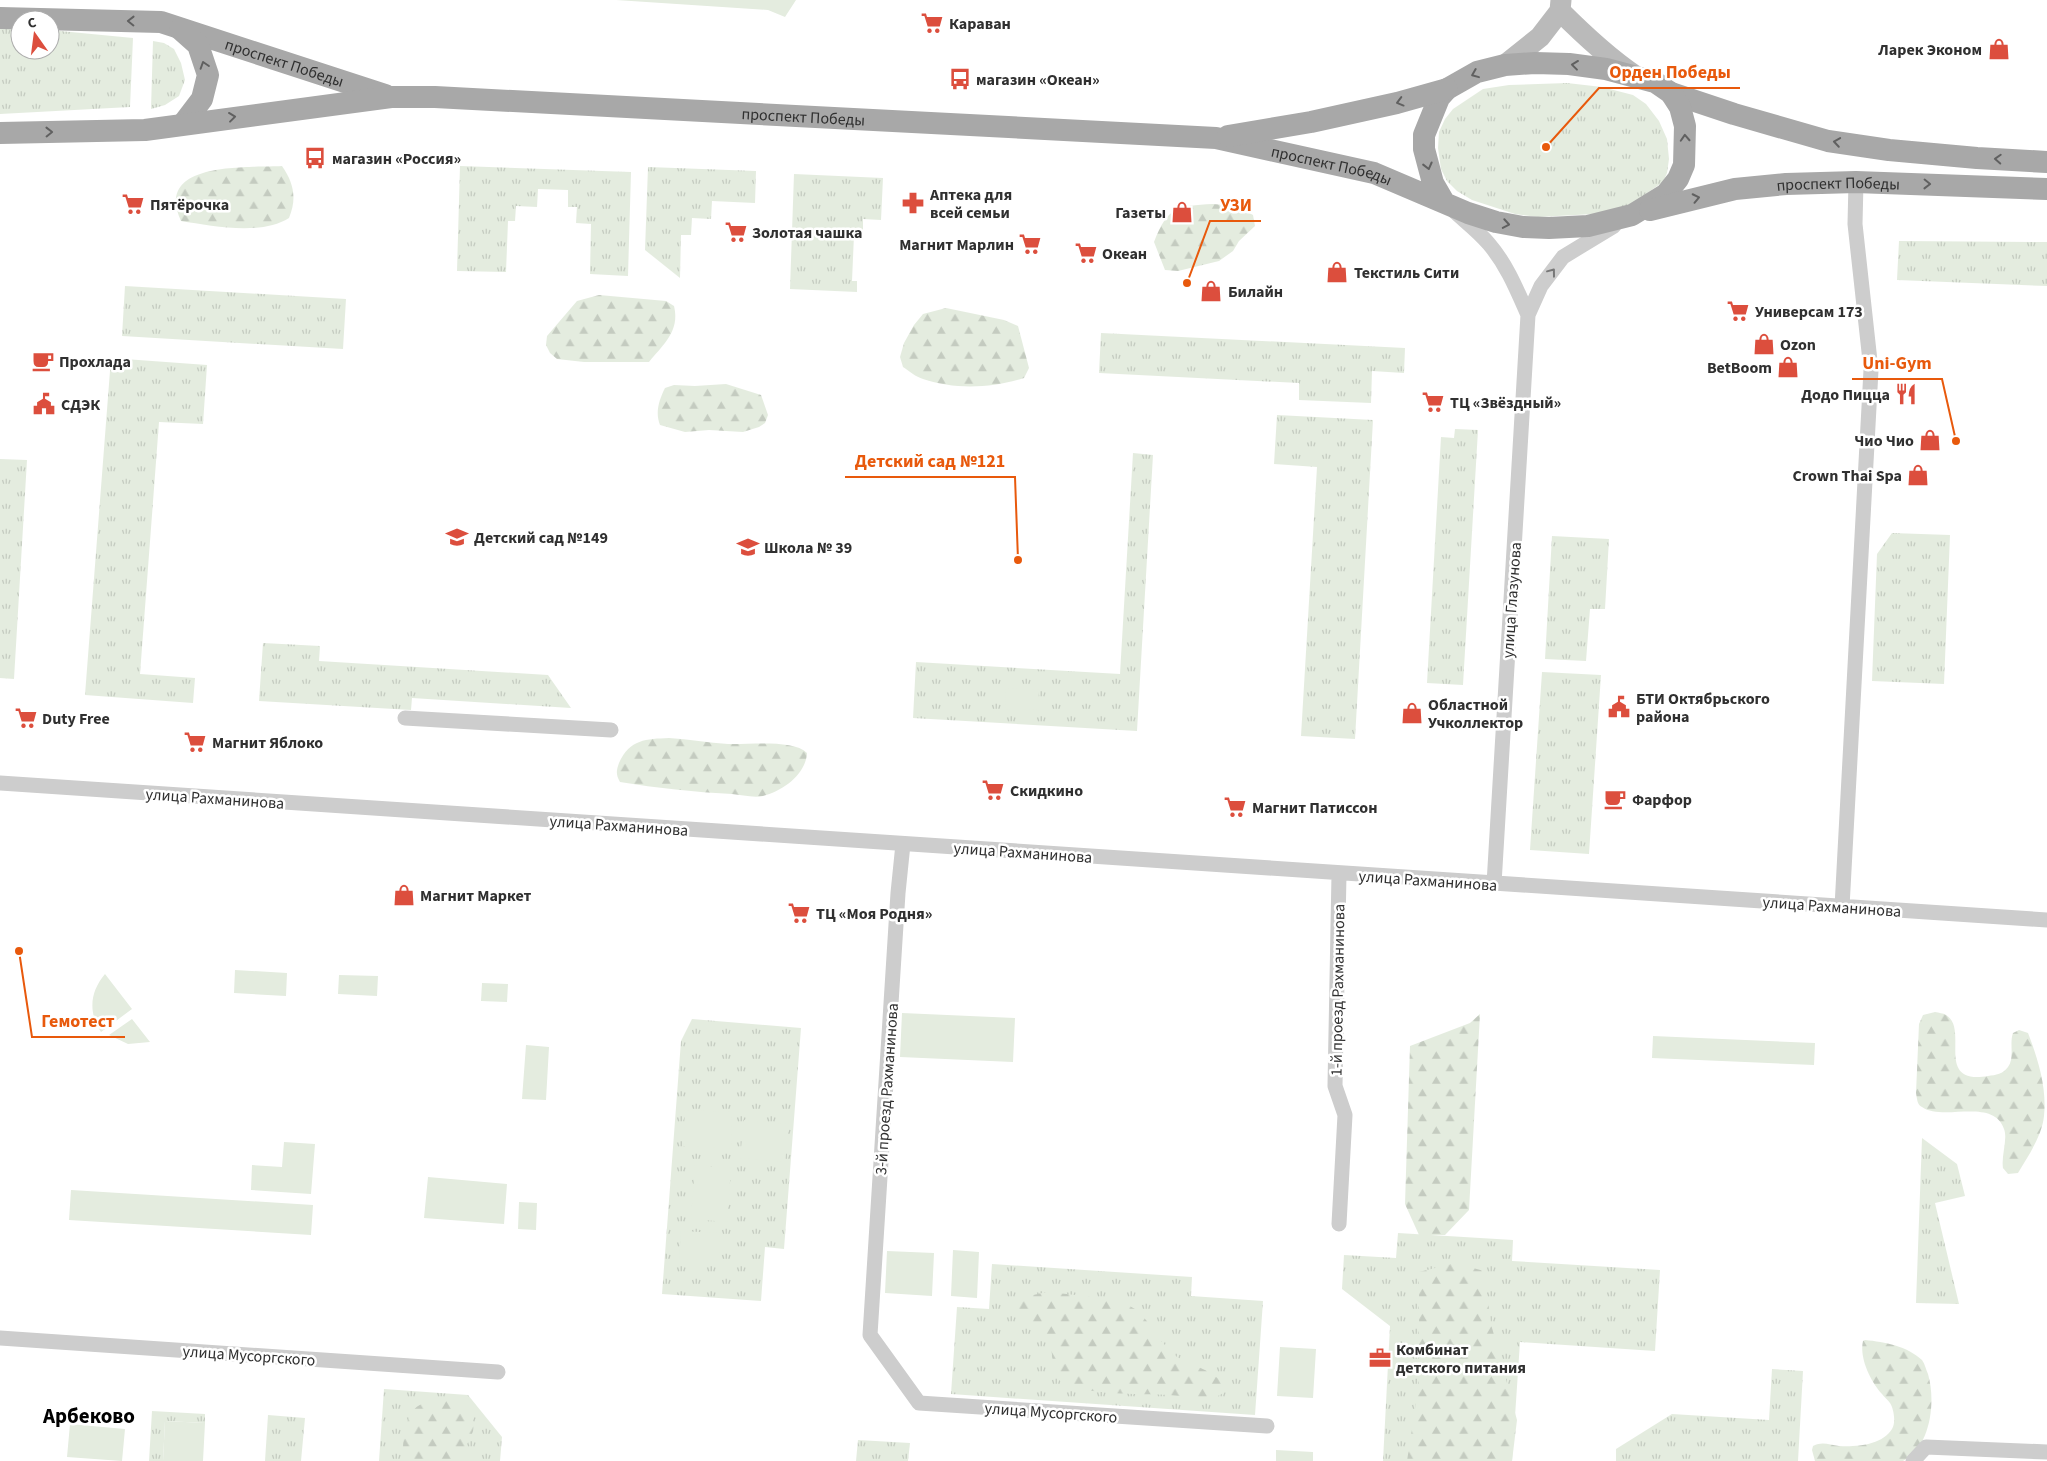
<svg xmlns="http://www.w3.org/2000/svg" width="2047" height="1461" viewBox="0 0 2047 1461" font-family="'Source Sans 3',sans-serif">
  <defs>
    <pattern id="grass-tufts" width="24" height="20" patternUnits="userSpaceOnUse" patternTransform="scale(1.25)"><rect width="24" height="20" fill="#e4ecdf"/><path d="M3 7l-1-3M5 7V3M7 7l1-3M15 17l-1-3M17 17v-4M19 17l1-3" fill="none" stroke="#c4cbc0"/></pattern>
    <pattern id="forest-firs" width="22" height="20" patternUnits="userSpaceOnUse" patternTransform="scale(1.25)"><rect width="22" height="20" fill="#e4ecdf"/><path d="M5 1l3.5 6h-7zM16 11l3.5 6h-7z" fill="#c4cbc0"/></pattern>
  </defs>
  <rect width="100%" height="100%" fill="#fff"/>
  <path fill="url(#grass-tufts)" d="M 0,28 L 20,29 L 20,50 L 50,50 L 50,30 L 133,38 L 130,107 L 0,114 Z
    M 153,41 L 164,43 L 174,49 L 181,63 L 185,80 L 179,96 L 165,105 L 151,109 Z
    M 1567,83 L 1602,87 L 1633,95 L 1646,104 L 1659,121 L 1667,139 L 1669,159 L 1667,173 L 1663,182 L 1630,205 L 1594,214 L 1538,217 L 1515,214 L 1472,200 L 1457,191 L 1447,181 L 1441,169 L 1438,148 L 1439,132 L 1445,119 L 1453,109 L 1483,89 L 1509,85 Z
    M 460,166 L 631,172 L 628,276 L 590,274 L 591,224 L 576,223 L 577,207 L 568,207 L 568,190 L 538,189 L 537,207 L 516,206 L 515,221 L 508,221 L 506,272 L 457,271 Z
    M 648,167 L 756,171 L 755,203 L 712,201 L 711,219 L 692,218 L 691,235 L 681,235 L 680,278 L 645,250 Z
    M 794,174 L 883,178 L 881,220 L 863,219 L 863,235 L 854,235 L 852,281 L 857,281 L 857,292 L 790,289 Z
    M 1899,241 L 2047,242 L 2047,286 L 1897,280 Z
    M 125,286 L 346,299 L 343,349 L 122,336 Z
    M 1101,333 L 1405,348 L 1404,373 L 1372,371 L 1371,403 L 1299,400 L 1299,383 L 1099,373 Z
    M 111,358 L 207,365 L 203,424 L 159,422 L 140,674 L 195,678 L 193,703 L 85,695 Z
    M 1277,415 L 1373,420 L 1355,739 L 1301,736 L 1317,467 L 1274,464 Z
    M 1455,429 L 1478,430 L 1463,685 L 1427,683 L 1441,437 L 1454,438 Z
    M 1133,453 L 1153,455 L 1137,731 L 913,718 L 916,662 L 1120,674 Z
    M 0,459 L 27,460 L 14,679 L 0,678 Z
    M 1892,533 L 1950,535 L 1944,684 L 1872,681 L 1877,554 Z
    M 1552,536 L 1609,539 L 1605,609 L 1590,609 L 1586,661 L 1545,659 Z
    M 263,643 L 320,646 L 319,661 L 548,675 L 571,708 L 412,698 L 411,710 L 259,701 Z
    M 1542,672 L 1601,675 L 1589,854 L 1530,850 Z
    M 692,1019 L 801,1028 L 784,1249 L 765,1247 L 761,1301 L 662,1294 L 681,1041 Z
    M 1922,1138 L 1957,1164 L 1965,1196 L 1935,1203 L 1959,1304 L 1916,1303 Z
    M 1398,1233 L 1513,1240 L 1512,1261 L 1660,1270 L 1655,1351 L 1520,1342 L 1512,1461 L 1383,1461 L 1390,1326 L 1342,1289 L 1344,1255 L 1396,1258 Z
    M 992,1264 L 1192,1277 L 1191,1296 L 1263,1301 L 1255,1415 L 951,1394 L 957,1307 L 989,1309 Z
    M 1772,1369 L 1803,1371 L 1798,1461 L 1616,1461 L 1616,1449 L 1672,1414 L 1769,1420 Z
    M 384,1389 L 468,1395 L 502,1437 L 500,1461 L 379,1461 Z
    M 152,1411 L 205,1414 L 205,1423 L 165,1421 L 163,1461 L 149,1461 Z
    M 268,1415 L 305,1418 L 301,1461 L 265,1461 Z
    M 858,1440 L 910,1443 L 908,1461 L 856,1461 Z"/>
  <path fill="url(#forest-firs)" d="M 282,166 C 294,183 297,199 289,218 C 260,236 213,226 181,221 C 153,160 249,168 282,166 Z
    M 1213,204 L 1236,206 L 1253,215 L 1255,226 L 1239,241 L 1233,251 L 1219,261 L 1178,271 L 1165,270 L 1154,242 C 1168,206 1177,206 1213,204 Z
    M 599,295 L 666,301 L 674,306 C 680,331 664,344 649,362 L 584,362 L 557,359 L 550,353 L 546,345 L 547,336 L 577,301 Z
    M 946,308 L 1004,320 L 1018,326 L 1029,368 L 1024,378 C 993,388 955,390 923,379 C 916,377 909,371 903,367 L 900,357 L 904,343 L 914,325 L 923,314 Z
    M 726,384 L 761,395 L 768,415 L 765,423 L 759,427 L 743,432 L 709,430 L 685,432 L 660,425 C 655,413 659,400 665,388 L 674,385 L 695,386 Z
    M 669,738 C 689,739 708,743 728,744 C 748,745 793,739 807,753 C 806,774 783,791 763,796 C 754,798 741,795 732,794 C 694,792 657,788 620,782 C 616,775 616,771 619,763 C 630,739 646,739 669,738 Z
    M 1935,1012 C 1939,1013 1943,1013 1946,1015 C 1970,1029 1933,1085 1988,1076 C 1996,1075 2003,1074 2008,1067 C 2015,1057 2009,1044 2013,1033 L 2019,1030 L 2028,1033 C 2038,1059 2047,1088 2044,1116 C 2042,1136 2028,1156 2018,1173 L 2008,1174 L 2003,1168 C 2001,1156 2008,1139 2004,1129 C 1993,1097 1943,1122 1922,1107 C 1917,1105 1917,1098 1916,1093 L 1919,1024 L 1923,1015 Z
    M 1480,1014 L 1469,1210 L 1445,1235 L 1419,1235 L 1405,1204 L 1410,1046 L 1470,1023 Z
    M 1455,1263 L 1484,1271 L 1491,1324 L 1517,1420 L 1512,1461 L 1407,1461 L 1419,1383 L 1419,1272 Z
    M 1048,1292 L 1085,1296 L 1126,1304 L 1135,1309 L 1146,1320 L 1162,1342 L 1177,1357 L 1207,1371 L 1222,1381 L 1226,1388 L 1225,1392 C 1221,1394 1217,1397 1212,1398 C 1198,1399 1183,1396 1169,1395 C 1147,1394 1075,1395 1060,1381 C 1048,1368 1057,1337 1040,1329 C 1034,1326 1027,1326 1021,1323 C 1010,1300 1029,1295 1048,1292 Z
    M 1865,1340 C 1885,1342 1907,1346 1922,1360 C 1925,1364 1926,1370 1928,1374 C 1936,1401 1931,1447 1903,1461 L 1815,1461 L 1812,1450 L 1813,1446 C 1823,1441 1829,1445 1839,1446 C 1857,1447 1882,1445 1892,1429 C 1896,1423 1894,1409 1890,1403 C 1888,1400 1884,1397 1882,1394 C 1871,1382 1859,1358 1863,1341 Z
    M 430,1400 C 445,1400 467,1398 472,1415 C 473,1420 474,1426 473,1431 C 469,1444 463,1445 465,1461 L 403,1461 C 402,1448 404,1425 411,1414 C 415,1406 423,1403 430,1400 Z"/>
  <path fill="#e4ecdf" d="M 616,0 L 796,0 L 785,17 L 768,10 Z
    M 1006,688 L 1039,690 L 1038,710 L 1005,709 Z
    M 235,970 L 287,973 L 286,996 L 234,993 Z
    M 105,974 L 132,1009 L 101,1032 C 88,1012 90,992 105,974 Z
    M 339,975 L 378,976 L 377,996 L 338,994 Z
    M 482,983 L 508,984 L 507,1002 L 481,1001 Z
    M 902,1013 L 1015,1018 L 1013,1062 L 900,1057 Z
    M 132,1019 L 150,1042 L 128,1044 L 109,1035 Z
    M 1653,1036 L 1815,1043 L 1814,1065 L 1652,1058 Z
    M 526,1045 L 549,1047 L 546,1100 L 522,1099 Z
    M 685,1110 L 732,1112 L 731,1149 L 683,1146 Z
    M 744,1120 L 789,1124 L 785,1162 L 740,1158 Z
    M 284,1142 L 315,1144 L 311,1194 L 251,1190 L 252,1165 L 282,1167 Z
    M 695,1165 L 731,1168 L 727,1222 L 691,1219 Z
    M 428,1177 L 507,1184 L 504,1224 L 424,1218 Z
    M 71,1190 L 313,1205 L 311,1235 L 69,1220 Z
    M 519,1202 L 537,1203 L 536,1230 L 518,1229 Z
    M 681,1231 L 720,1233 L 719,1261 L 679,1259 Z
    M 953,1250 L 979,1252 L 977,1298 L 951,1296 Z
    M 887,1251 L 934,1253 L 932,1296 L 885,1293 Z
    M 1280,1347 L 1316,1349 L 1313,1398 L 1277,1396 Z
    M 165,1421 L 205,1423 L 203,1461 L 163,1461 Z
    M 70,1424 L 125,1429 L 122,1461 L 67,1457 Z
    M 1276,1450 L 1313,1452 L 1313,1461 L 1276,1461 Z"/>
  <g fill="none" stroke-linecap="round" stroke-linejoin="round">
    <path stroke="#cdcdcd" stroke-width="15" d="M 1455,212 C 1466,222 1479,232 1489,244 C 1507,265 1517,290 1528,315
      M 405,718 L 611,730
      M 0,783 L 2047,920
      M 903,844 L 898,893 L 870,1335 L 919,1403 L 1267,1426
      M 1339,874 L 1335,1086 L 1345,1115 L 1339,1224
      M 1494,884 L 1528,315 L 1541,286 L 1563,257 L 1614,226
      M 1842,907 L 1871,370 L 1855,224 L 1856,182
      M 0,1338 L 498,1372
      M 1913,1461 L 1926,1447 L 2047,1452"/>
    <path stroke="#bababa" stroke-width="21" d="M 1560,11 C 1583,34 1606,56 1634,75
      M 1505,65 L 1540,37 L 1560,11 L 1561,0"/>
    <g stroke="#a8a8a8" stroke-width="22">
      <path id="s1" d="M 0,18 L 161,22 L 385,95"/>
      <path d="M 180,29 L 198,45 L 208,75 L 202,99 L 183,124"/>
      <path d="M 1671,93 L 1734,114 L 1828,141 L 1889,150 L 1977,158 L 2047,162"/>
      <path id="s2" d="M 0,133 L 145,130 L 391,97 L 435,97 L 1216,138 L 1374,173 L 1468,213 L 1496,222 L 1523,227 L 1549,228 L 1588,226 L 1632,215 L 1666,194 L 1678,179 L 1684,165 L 1685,126 L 1680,107 L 1671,93 L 1655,82 L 1606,69 L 1569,64 L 1535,63 L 1505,65 L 1477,72 L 1447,89 L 1439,98 L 1424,135 L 1424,149 L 1433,183 L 1444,202"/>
      <path d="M 1228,136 L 1311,122 L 1397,103 L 1447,89"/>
      <path id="s3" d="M 1650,210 L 1735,189 L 1786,184 L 1856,182 L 2047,189"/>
    </g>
  </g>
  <defs><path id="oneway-chevron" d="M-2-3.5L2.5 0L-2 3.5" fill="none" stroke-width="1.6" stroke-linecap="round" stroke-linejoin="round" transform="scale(1.25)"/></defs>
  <g stroke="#606060">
    <use href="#oneway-chevron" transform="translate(131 21) rotate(-179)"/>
    <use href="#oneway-chevron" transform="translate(204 65) rotate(-108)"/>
    <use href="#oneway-chevron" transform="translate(1575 65) rotate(-173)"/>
    <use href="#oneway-chevron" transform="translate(1475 74) rotate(158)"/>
    <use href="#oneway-chevron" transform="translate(1400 102) rotate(165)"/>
    <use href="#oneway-chevron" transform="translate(232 117) rotate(-7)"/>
    <use href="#oneway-chevron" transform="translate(49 132) rotate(-1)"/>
    <use href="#oneway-chevron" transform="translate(1685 138) rotate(-93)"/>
    <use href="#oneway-chevron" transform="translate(1837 142) rotate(-171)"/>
    <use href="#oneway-chevron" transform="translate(1998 159) rotate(-177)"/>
    <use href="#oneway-chevron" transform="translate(1428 166) rotate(76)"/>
    <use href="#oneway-chevron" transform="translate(1927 184) rotate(1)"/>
    <use href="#oneway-chevron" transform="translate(1696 198) rotate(-12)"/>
    <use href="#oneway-chevron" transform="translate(1506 224) rotate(10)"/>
  </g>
  <use stroke="#777" href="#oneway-chevron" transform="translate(1552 272) rotate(-53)"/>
  <defs>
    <g id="supermarket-bare" transform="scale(1.725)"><path d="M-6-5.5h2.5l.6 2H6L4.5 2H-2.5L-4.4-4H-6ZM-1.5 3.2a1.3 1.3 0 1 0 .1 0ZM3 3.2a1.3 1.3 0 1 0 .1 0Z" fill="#dc4e3d" stroke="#fff" stroke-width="2.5" paint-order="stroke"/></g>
    <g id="shop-bare" transform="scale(1.725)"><path d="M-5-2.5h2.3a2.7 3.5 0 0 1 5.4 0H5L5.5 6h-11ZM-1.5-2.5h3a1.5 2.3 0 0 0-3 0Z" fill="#dc4e3d" stroke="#fff" stroke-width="2.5" paint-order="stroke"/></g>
    <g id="bus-bare" transform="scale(1.725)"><path d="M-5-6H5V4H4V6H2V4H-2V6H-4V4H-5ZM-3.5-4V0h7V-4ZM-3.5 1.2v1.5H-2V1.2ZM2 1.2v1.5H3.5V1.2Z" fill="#dc4e3d" stroke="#fff" stroke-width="2.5" paint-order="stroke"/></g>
    <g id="pharmacy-bare" transform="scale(1.725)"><path d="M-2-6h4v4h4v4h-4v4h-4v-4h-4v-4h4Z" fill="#dc4e3d" stroke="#fff" stroke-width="2.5" paint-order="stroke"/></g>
    <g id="cafe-bare" transform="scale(1.725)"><path d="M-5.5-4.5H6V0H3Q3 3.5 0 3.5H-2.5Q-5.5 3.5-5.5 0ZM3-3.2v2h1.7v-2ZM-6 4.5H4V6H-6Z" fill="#dc4e3d" stroke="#fff" stroke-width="2.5" paint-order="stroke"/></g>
    <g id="restaurant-bare" transform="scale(1.725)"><path d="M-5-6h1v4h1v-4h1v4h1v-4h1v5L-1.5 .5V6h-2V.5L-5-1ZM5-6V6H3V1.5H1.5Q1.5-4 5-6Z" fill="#dc4e3d" stroke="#fff" stroke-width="2.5" paint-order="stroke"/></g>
    <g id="civic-bare" transform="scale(1.725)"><path d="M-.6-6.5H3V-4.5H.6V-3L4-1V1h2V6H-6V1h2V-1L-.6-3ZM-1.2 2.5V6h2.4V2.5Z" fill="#dc4e3d" stroke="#fff" stroke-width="2.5" paint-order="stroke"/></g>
    <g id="school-bare" transform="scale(1.725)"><path d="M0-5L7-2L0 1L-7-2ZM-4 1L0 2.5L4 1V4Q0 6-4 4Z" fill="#dc4e3d" stroke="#fff" stroke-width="2.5" paint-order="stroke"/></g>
    <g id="office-bare" transform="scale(1.725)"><path d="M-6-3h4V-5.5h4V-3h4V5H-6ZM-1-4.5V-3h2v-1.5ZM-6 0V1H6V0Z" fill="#dc4e3d" stroke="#fff" stroke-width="2.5" paint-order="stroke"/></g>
  </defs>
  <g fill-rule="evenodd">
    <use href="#supermarket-bare" x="932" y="23"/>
    <use href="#shop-bare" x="1999" y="49"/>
    <use href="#bus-bare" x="960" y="79"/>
    <use href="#bus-bare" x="315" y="158"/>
    <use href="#pharmacy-bare" x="913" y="203"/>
    <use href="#supermarket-bare" x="133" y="204"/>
    <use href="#shop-bare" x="1182" y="212"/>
    <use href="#supermarket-bare" x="736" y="232"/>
    <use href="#supermarket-bare" x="1030" y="244"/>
    <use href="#supermarket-bare" x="1086" y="253"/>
    <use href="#shop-bare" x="1337" y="272"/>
    <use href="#shop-bare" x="1211" y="291"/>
    <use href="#supermarket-bare" x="1738" y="311"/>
    <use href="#shop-bare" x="1764" y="344"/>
    <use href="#cafe-bare" x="43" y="361"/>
    <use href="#shop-bare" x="1788" y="367"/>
    <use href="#restaurant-bare" x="1906" y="394"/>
    <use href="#supermarket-bare" x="1433" y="402"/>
    <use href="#civic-bare" x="44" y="404"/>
    <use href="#shop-bare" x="1930" y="440"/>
    <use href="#shop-bare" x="1918" y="475"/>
    <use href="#school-bare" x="457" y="537"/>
    <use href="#school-bare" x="748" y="547"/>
    <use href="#civic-bare" x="1619" y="707"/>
    <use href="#shop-bare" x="1412" y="713"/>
    <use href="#supermarket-bare" x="26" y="718"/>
    <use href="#supermarket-bare" x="195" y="742"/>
    <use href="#supermarket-bare" x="993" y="790"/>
    <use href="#cafe-bare" x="1615" y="799"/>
    <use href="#supermarket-bare" x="1235" y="807"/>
    <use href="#shop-bare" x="404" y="895"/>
    <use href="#supermarket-bare" x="799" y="913"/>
    <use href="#office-bare" x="1380" y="1358"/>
  </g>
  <g text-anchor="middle" stroke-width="5" stroke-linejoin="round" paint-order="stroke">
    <g font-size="16" font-weight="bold" fill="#303030" stroke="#fff" text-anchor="start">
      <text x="949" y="29">Караван</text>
      <text x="1982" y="55" text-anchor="end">Ларек Эконом</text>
      <text x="976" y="85">магазин «Океан»</text>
      <text x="332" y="164">магазин «Россия»</text>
      <text x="930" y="200">Аптека для<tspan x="930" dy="18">всей семьи</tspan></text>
      <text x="150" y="210">Пятёрочка</text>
      <text x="1166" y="218" text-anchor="end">Газеты</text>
      <text x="752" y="238">Золотая чашка</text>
      <text x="1014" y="250" text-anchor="end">Магнит Марлин</text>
      <text x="1102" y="259">Океан</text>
      <text x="1354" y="278">Текстиль Сити</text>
      <text x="1228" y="297">Билайн</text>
      <text x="1755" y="317">Универсам 173</text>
      <text x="1780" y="350">Ozon</text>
      <text x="59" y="367">Прохлада</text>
      <text x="1772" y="373" text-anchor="end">BetBoom</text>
      <text x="1890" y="400" text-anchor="end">Додо Пицца</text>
      <text x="1450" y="408">ТЦ «Звёздный»</text>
      <text x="61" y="410">СДЭК</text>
      <text x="1914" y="446" text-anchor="end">Чио Чио</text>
      <text x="1902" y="481" text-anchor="end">Crown Thai Spa</text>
      <text x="474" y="543">Детский сад №149</text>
      <text x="764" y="553">Школа № 39</text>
      <text x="1636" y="704">БТИ Октябрьского<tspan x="1636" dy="18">района</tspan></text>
      <text x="1428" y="710">Областной<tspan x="1428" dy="18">Учколлектор</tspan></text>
      <text x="42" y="724">Duty Free</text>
      <text x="212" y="748">Магнит Яблоко</text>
      <text x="1010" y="796">Скидкино</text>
      <text x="1632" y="805">Фарфор</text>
      <text x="1252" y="813">Магнит Патиссон</text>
      <text x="420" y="901">Магнит Маркет</text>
      <text x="816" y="919">ТЦ «Моя Родня»</text>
      <text x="1396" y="1355">Комбинат<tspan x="1396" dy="18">детского питания</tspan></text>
    </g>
    <g font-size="16" fill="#303030" stroke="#fff">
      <text dy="6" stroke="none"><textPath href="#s1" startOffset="291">проспект Победы</textPath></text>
      <text dy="6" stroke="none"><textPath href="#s2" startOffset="806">проспект Победы</textPath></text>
      <text dy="6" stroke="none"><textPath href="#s2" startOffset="1338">проспект Победы</textPath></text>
      <text dy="6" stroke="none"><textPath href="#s3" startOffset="191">проспект Победы</textPath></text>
      <text transform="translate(1511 600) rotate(-86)" y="6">улица Глазунова</text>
      <text transform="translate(215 798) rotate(4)" y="6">улица Рахманинова</text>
      <text transform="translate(619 825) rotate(4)" y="6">улица Рахманинова</text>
      <text transform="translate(1023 852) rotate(4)" y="6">улица Рахманинова</text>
      <text transform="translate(1428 880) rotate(4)" y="6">улица Рахманинова</text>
      <text transform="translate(1832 906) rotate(4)" y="6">улица Рахманинова</text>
      <text transform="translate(1337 990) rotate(-89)" y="6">1-й проезд Рахманинова</text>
      <text transform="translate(886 1089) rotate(-86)" y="6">3-й проезд Рахманинова</text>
      <text transform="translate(249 1355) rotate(4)" y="6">улица Мусоргского</text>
      <text transform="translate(1051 1412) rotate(4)" y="6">улица Мусоргского</text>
    </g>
    <g font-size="21" font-weight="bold" fill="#000" stroke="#fff">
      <text x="89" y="1423">Арбеково</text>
    </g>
  </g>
  <path fill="none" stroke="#e8590c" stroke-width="2" d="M1546 147L1599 88H1740M1187 283L1210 221H1261M1956 441L1942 379H1852M1018 560L1015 477H845M19 951L32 1037H125"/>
  <g fill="#e8590c" stroke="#fff" stroke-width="2">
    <circle cx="1546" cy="147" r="5"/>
    <circle cx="1187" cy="283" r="5"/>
    <circle cx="1956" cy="441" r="5"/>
    <circle cx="1018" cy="560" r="5"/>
    <circle cx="19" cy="951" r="5"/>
  </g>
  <g font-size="18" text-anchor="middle" font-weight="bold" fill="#e8590c" stroke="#fff" stroke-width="5" stroke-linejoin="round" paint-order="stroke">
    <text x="1670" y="78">Орден Победы</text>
    <text x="1236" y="211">УЗИ</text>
    <text x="1897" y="369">Uni-Gym</text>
    <text x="930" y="467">Детский сад №121</text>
    <text x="78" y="1027">Гемотест</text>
  </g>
  <g transform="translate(35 35) rotate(346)"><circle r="24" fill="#ffffff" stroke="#acacac"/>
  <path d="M0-4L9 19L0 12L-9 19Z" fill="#dc4e3d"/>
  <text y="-8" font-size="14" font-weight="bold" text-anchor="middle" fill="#303030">С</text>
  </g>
</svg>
